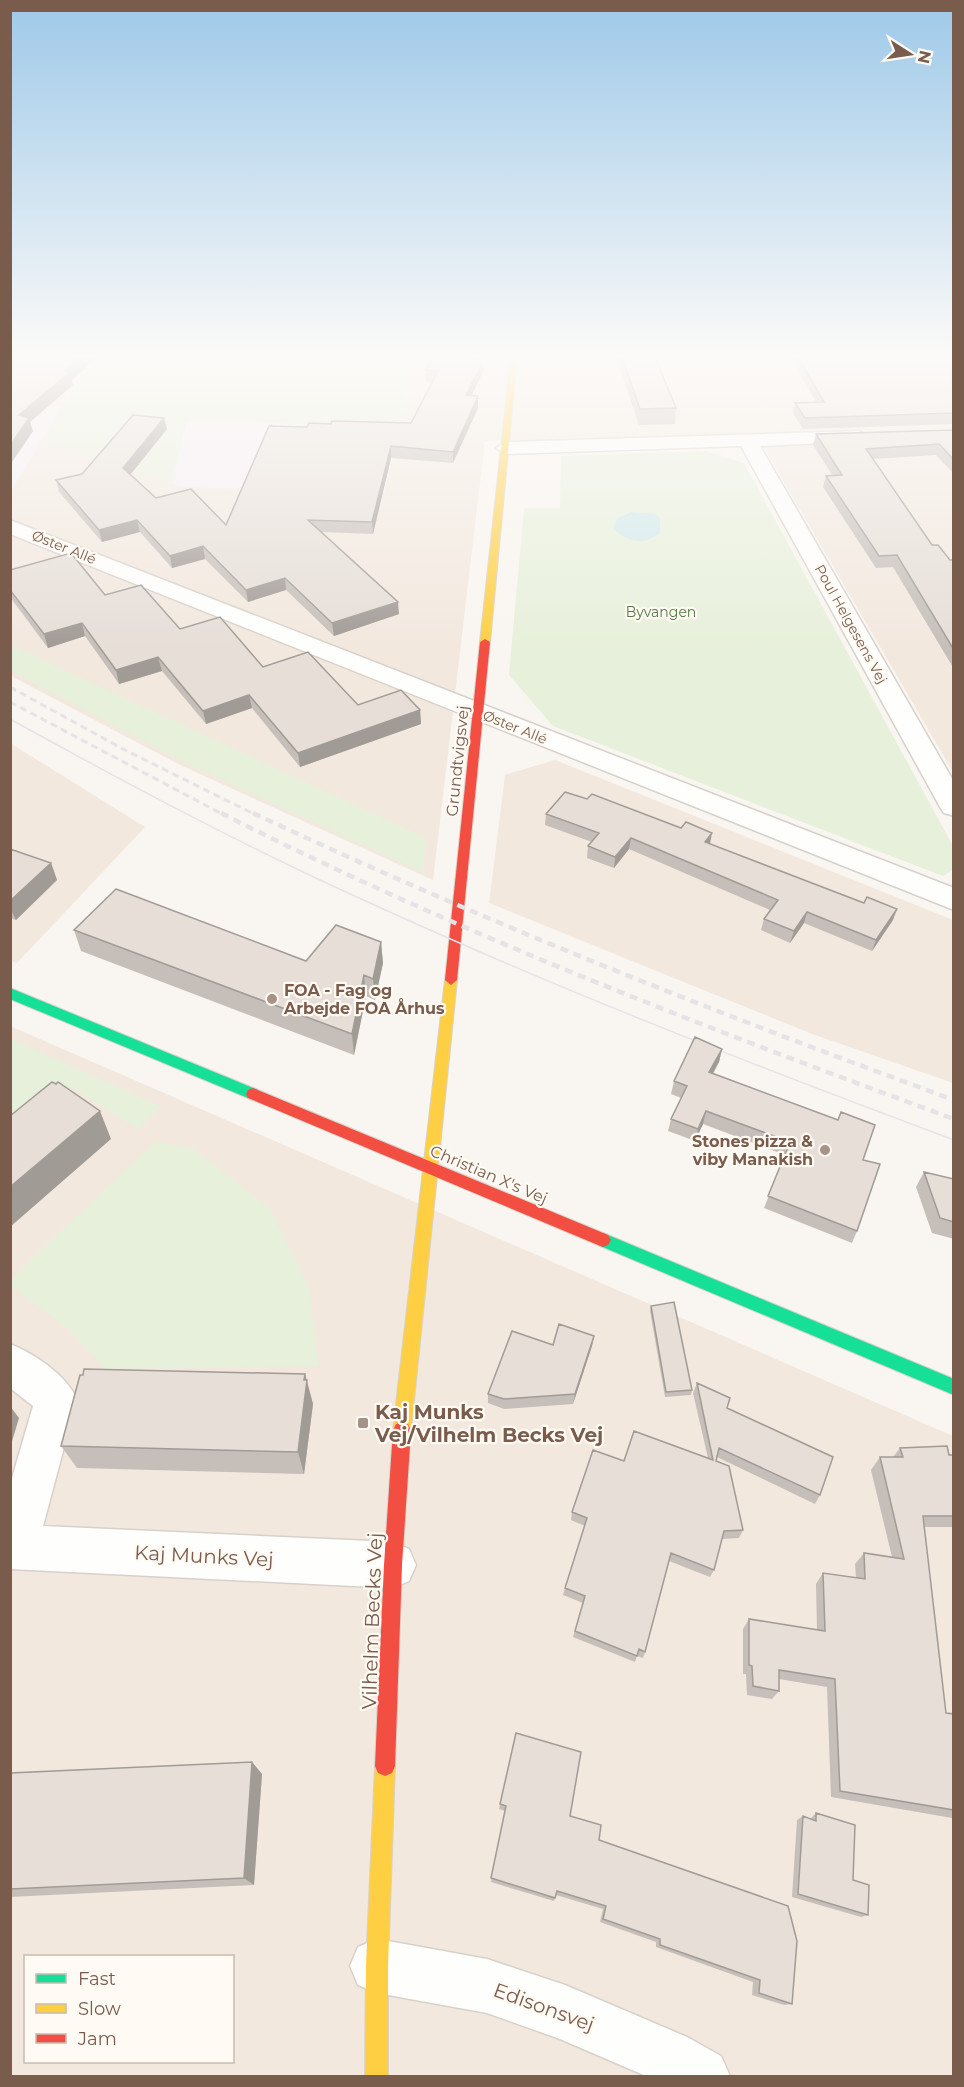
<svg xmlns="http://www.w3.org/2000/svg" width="964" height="2087" viewBox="0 0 964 2087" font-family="Montserrat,sans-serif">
  <rect width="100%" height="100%" fill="#f9f5f0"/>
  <path fill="#f2e8de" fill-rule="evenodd" d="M 10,357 L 401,426 L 411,357 L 953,357 L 953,772 L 756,434 L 485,441 L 433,880 L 180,765 L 11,676 Z
    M 10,743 L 145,827 L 17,963 L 10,960 Z
    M 555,760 L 953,920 L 953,1083 L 812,1034 L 489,903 L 505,775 Z
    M 10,1026 L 953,1436 L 953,2076 L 11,2076 ZM 26,1956 L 232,1956 L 232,2062 L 26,2062 Z"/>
  <path fill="#f6eef6" d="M 11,402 L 62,407 L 11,491 Z
    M 186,421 L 401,426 L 384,493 L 181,487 L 172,484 Z"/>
  <path fill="#e7f0db" d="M 94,357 L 411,357 L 401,426 L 186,421 L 172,484 L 44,439 Z
    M 705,451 L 744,463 L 953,846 L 953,870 L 943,876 L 553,726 L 509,675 L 524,508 L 560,508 L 561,456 Z
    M 11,645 L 426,838 L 424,873 L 184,762 L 22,677 L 11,670 Z
    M 11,1039 L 162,1107 L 138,1129 L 68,1086 L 11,1131 Z
    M 155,1142 L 192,1148 L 270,1208 L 309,1287 L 319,1366 L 105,1369 L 69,1329 L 11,1286 L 11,1280 L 30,1260 Z"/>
  <path fill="#d0e8ea" d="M 631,512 L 655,514 L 660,518 L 660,533 C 642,546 629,542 613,529 L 617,518 Z"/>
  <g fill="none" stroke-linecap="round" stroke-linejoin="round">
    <g stroke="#d7d1cb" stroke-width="3">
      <path id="street" d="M 859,431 L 868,437 L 866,441 L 760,446 L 954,782 L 954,816 L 944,813 L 940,807 L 741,446 L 506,454 L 496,448 L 506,442 Z
        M 10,520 L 954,888 L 954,910 L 10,534 Z
        M 10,1344 C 35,1354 66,1375 77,1399 L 43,1526 L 393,1542 L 409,1549 L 416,1565 L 409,1581 L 393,1588 L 10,1569 L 10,1485 L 33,1406 L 10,1388 Z
        M 377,1939 L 487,1959 L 565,1985 L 687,2037 L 721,2056 L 730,2076 L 646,2076 L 560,2039 L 487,2013 L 377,1993 L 358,1985 L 350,1966 L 358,1947 Z"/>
    </g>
    <g stroke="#d9d2cb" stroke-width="2">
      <path id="fast" d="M 10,988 L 258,1090 L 260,1094 L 258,1098 L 248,1098 L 10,999 Z
        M 603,1233 L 954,1379 L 954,1395 L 598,1245 L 595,1240 L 598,1235 Z"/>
    </g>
    <g stroke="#d9d2cb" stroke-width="2">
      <path id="slow" d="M 511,357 L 517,357 L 490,642 L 485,645 L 480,642 Z
        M 451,975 L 457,980 L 411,1430 L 408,1436 L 402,1438 L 396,1436 L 393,1430 L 445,980 Z
        M 385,1756 L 392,1759 L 395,1766 L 388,1966 L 388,2076 L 365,2076 L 366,1966 L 375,1766 L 378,1759 Z"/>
    </g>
    <g stroke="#d9d2cb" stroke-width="2">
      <path id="jam" d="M 485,639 L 490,642 L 457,980 L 451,985 L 445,980 L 480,642 Z
        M 253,1088 L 608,1235 L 611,1240 L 608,1245 L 603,1247 L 598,1245 L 248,1098 L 246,1094 L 248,1090 Z
        M 402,1422 L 408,1424 L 411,1430 L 402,1565 L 395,1766 L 392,1773 L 385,1776 L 378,1773 L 375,1766 L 384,1565 L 393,1430 L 396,1424 Z"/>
    </g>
    <use href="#street" fill="#fefefd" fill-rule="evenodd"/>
    <use href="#fast" fill="#16e098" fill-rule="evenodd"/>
    <use href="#slow" fill="#ffcf43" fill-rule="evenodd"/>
    <use href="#jam" fill="#f24e42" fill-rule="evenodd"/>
    <path stroke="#e6e3e7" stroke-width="1.5" d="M 10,719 C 124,782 238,843 357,897 C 552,987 753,1065 954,1140"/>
    <path stroke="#e6e3e7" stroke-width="3" stroke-dasharray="7 4.5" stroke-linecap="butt" d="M 10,687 L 123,749 L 256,815
      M 10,702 L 224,815"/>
    <path stroke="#e6e3e7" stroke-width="4.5" stroke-dasharray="8 6" stroke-linecap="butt" d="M 221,813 C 457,933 706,1028 954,1119
      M 253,813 C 482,921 716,1013 954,1100"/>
  </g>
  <path fill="#c6bfb9" d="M 433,357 L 475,357 L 474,360 L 483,372 L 471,396 L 478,396 L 478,408 L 453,463 L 391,458 L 373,534 L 322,532 L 399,614 L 334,636 L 286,590 L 248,602 L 205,559 L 172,568 L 140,532 L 102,542 L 59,492 L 56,480 L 82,474 L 167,429 L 130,475 L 156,498 L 226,525 L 307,427 L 331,424 L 411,423 L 433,382 L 426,381 L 426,370 Z
    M 616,357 L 655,357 L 676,408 L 675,424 L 639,425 Z
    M 790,357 L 954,357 L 954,424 L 803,429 L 793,413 L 795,403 L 816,402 Z
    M 954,430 L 954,474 L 936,455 L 873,459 L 932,545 L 950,560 L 954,560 L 954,669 L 893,567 L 876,568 L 823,487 L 826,476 L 833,476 L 813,445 L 816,434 Z
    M 10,570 L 105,595 L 263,667 L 358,705 L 420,710 L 421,724 L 300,767 L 252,708 L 206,724 L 162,671 L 119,684 L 85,636 L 48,648 L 10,597 Z
    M 546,814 L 710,844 L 893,920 L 872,951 L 804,923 L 790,943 L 761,930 L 764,919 L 770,910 L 629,849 L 614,868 L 587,858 L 588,846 L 592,842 L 545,825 Z
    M 10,849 L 51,863 L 57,880 L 16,920 L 10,918 Z
    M 74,930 L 306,961 L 381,942 L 383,963 L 375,1000 L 366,996 L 354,1055 L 81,951 Z
    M 722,1049 L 719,1062 L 713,1074 L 863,1160 L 857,1231 L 852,1243 L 764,1208 L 785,1155 L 703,1124 L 695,1141 L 668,1131 L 671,1119 L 681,1098 L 671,1094 L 674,1081 Z
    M 924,1172 L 954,1179 L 954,1239 L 932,1233 L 916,1187 Z
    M 651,1306 L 692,1390 L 691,1395 L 665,1397 L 650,1311 Z
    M 594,1336 L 592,1346 L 573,1404 L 504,1409 L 488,1403 L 488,1394 L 553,1345 Z
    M 305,1374 L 313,1404 L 304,1474 L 77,1468 L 61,1446 Z
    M 697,1383 L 727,1408 L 820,1495 L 815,1504 L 717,1457 L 716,1461 L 743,1530 L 739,1538 L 722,1539 L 714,1570 L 710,1577 L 669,1561 L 645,1652 L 643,1658 L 637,1656 L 635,1662 L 573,1637 L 583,1603 L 563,1595 L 565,1588 L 585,1526 L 571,1520 L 572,1512 L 624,1461 L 708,1458 L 693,1393 Z
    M 900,1448 L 949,1455 L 954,1457 L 954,1527 L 924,1527 L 946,1713 L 954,1714 L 954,1829 L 952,1829 L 952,1818 L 831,1797 L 827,1687 L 779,1679 L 779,1691 L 772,1699 L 747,1695 L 746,1674 L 743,1674 L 743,1629 L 749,1619 L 817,1630 L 816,1584 L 823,1573 L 856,1578 L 855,1564 L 864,1553 L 892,1557 L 871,1470 L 880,1457 L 893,1457 Z
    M 252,1762 L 262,1774 L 254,1885 L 10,1897 L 10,1773 Z
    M 500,1804 L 570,1816 L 792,2004 L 784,2005 L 752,1995 L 753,1982 L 656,1947 L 656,1942 L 600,1922 L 603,1909 L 556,1895 L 554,1901 L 491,1882 L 505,1811 L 499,1809 Z
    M 816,1813 L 853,1880 L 868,1915 L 861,1917 L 792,1897 L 797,1820 L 803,1816 L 810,1819 Z"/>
  <path fill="#a19b96" d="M 80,357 L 97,357 L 72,380 L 73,385 L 30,422 L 33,431 L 10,465 L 10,446 L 19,415 Z
    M 483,361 L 483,372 L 466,407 L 466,395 Z
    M 478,396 L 478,408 L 453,463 L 453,452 Z
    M 164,418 L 167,429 L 126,480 L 123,468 Z
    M 391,446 L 391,458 L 373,534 L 372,522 Z
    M 137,520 L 140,532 L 102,542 L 99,530 Z
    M 203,546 L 205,559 L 172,568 L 170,556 Z
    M 285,578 L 286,590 L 248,602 L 246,590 Z
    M 398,602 L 399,614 L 334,636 L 332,623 Z
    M 82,623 L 85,636 L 48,648 L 44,634 Z
    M 158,657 L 162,671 L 119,684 L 116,670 Z
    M 249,695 L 252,708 L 206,724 L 203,711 Z
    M 420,710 L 421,724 L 300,767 L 298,753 Z
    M 712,833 L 710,844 L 705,842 Z
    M 631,838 L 629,849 L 614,868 L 615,857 Z
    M 51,863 L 57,880 L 16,920 L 10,908 L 10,901 Z
    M 897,909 L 893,920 L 872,951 L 876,940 Z
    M 807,912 L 804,923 L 790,943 L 794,931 Z
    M 381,942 L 383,963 L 375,1000 L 373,979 Z
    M 364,975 L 366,996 L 354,1055 L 352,1034 Z
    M 722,1049 L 719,1062 L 706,1085 L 709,1072 Z
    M 100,1111 L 111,1139 L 10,1227 L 10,1187 Z
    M 706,1111 L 703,1124 L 695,1141 L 698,1129 Z
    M 594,1336 L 592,1346 L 573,1404 L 575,1394 Z
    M 305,1374 L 313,1404 L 304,1474 L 298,1452 Z
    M 10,1406 L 19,1418 L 10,1448 Z
    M 252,1762 L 262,1774 L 254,1885 L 244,1878 Z"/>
  <path fill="#e6ded7" stroke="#a19b96" stroke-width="1.5" d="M 10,357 L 80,357 L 65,371 L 70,372 L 19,415 L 29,418 L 10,446 Z
    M 433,357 L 470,357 L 469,359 L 483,361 L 466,395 L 478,396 L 453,452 L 391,446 L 372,522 L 308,520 L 398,602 L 332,623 L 285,578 L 246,590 L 203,546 L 170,556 L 137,520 L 99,530 L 56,480 L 82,474 L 133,415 L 164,418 L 123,468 L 156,498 L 191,489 L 226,525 L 269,426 L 307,427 L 309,423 L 331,424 L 332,421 L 411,423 L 438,371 L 426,370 Z
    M 622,357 L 655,357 L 676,408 L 640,409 Z
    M 798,357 L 954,357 L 954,413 L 805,418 L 795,403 L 824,402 Z
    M 954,430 L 954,460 L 939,444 L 866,449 L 932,545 L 938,545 L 950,560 L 954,560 L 954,650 L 897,555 L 879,556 L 826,476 L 842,475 L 816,434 Z
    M 71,553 L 105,595 L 141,585 L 180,629 L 220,617 L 263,667 L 308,652 L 358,705 L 401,690 L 420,710 L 298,753 L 249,695 L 203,711 L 158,657 L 116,670 L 82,623 L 44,634 L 10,590 L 10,570 Z
    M 565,792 L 587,799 L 592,794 L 681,828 L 686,822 L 712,833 L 705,842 L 864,903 L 867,897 L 897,909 L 876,940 L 807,912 L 794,931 L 764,919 L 778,900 L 631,838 L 615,857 L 588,846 L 599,833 L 546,814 Z
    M 10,849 L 51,863 L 10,901 Z
    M 116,889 L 306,961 L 336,925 L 381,942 L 373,979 L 364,975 L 352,1034 L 74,930 Z
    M 695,1037 L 722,1049 L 709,1072 L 838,1120 L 841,1112 L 875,1125 L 863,1160 L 880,1164 L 857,1231 L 768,1196 L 790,1142 L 706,1111 L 698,1129 L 671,1119 L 687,1086 L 674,1081 Z
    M 52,1082 L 56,1084 L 58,1082 L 100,1111 L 10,1187 L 10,1116 Z
    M 924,1172 L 954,1179 L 954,1222 L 940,1218 Z
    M 674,1302 L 692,1390 L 666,1392 L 651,1306 Z
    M 559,1324 L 594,1336 L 575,1394 L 504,1399 L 488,1394 L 512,1331 L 553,1345 Z
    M 84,1369 L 305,1374 L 304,1380 L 307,1380 L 298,1452 L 61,1446 L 80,1375 L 83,1375 Z
    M 697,1383 L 730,1398 L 727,1408 L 833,1457 L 820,1495 L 719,1448 L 716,1461 L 729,1466 L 743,1530 L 724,1531 L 714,1570 L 671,1553 L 645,1652 L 639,1649 L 637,1656 L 575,1631 L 585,1596 L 565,1588 L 587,1518 L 572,1512 L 593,1450 L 624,1461 L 634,1431 L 713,1460 Z
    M 947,1446 L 949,1455 L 953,1455 L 954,1457 L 954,1516 L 923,1516 L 946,1713 L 954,1714 L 954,1810 L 840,1791 L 835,1679 L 779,1670 L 779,1691 L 753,1686 L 752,1666 L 749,1665 L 749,1619 L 825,1631 L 823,1573 L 865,1579 L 864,1553 L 904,1559 L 880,1457 L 903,1457 L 900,1448 Z
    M 516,1733 L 581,1752 L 570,1816 L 601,1825 L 599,1840 L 788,1906 L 797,1941 L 792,2004 L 759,1993 L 760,1980 L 660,1945 L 660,1939 L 603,1919 L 606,1906 L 557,1891 L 555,1898 L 491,1878 L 506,1806 L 500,1804 Z
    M 252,1762 L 244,1878 L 10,1889 L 10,1773 Z
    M 816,1813 L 855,1825 L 853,1880 L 869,1885 L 868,1915 L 798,1894 L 803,1816 L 816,1821 Z"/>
  <linearGradient id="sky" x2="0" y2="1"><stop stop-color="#9ec9e9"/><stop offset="0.55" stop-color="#fcfaf8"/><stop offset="1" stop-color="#fcfaf8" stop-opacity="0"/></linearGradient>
  <rect width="964" height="649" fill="url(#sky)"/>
  <g fill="#a69286" stroke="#fffaf3" stroke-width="2">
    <circle cx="272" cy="999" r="6"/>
    <circle cx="825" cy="1150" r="6"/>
    <rect x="357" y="1417" width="12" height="12" rx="3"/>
  </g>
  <g text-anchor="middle" stroke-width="4.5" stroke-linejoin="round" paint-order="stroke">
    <g font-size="14" fill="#7a5c4d" stroke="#fffaf3">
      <text transform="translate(64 547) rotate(22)" y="5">Øster Allé</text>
      <text transform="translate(851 624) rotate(61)" y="5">Poul Helgesens Vej</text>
      <text transform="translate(515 727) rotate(22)" y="5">Øster Allé</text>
    </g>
    <g font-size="14" fill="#537a41" stroke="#fffaf3">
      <text x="661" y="617">Byvangen</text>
    </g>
    <g font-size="16" fill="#7a5c4d" stroke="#fffaf3">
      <text transform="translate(457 761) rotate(-84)" y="6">Grundtvigsvej</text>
      <text transform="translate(489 1174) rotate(23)" y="6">Christian X's Vej</text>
    </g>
    <g font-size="16" font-weight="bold" fill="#7a5c4d" stroke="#fffaf3" text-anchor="start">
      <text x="284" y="996">FOA - Fag og<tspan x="284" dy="18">Arbejde FOA Århus</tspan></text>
      <text x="813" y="1147" text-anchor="end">Stones pizza &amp;<tspan x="813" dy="18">viby Manakish</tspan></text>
    </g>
    <g font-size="20" font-weight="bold" fill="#7a5c4d" stroke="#fffaf3" text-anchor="start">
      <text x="375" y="1419">Kaj Munks<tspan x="375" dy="23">Vej/Vilhelm Becks Vej</tspan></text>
    </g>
    <g font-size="20" fill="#7a5c4d" stroke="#fffaf3">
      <text transform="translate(204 1556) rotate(3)" y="7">Kaj Munks Vej</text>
      <text transform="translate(372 1621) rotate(-88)" y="7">Vilhelm Becks Vej</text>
      <text transform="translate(544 2007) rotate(20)" y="7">Edisonsvej</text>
    </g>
  </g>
  <rect width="964" height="2087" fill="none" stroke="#7a5c4d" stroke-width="24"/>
  <rect x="24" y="1955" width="210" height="108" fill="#fffaf3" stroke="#cabbb1" stroke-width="1.5"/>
  <rect x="36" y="1974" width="30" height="9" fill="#16e098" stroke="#cabbb1" stroke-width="1.5"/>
  <text x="78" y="1985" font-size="18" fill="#7a5c4d">Fast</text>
  <rect x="36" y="2004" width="30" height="9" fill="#ffcf43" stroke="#cabbb1" stroke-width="1.5"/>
  <text x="78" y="2015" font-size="18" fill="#7a5c4d">Slow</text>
  <rect x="36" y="2034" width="30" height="9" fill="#f24e42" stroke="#cabbb1" stroke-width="1.5"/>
  <text x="78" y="2045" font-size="18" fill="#7a5c4d">Jam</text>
  <g transform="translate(910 54) rotate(102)" stroke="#fffaf3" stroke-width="4.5" paint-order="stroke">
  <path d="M0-4.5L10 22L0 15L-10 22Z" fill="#7a5c4d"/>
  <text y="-9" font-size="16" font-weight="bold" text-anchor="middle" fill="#7a5c4d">N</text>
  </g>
</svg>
